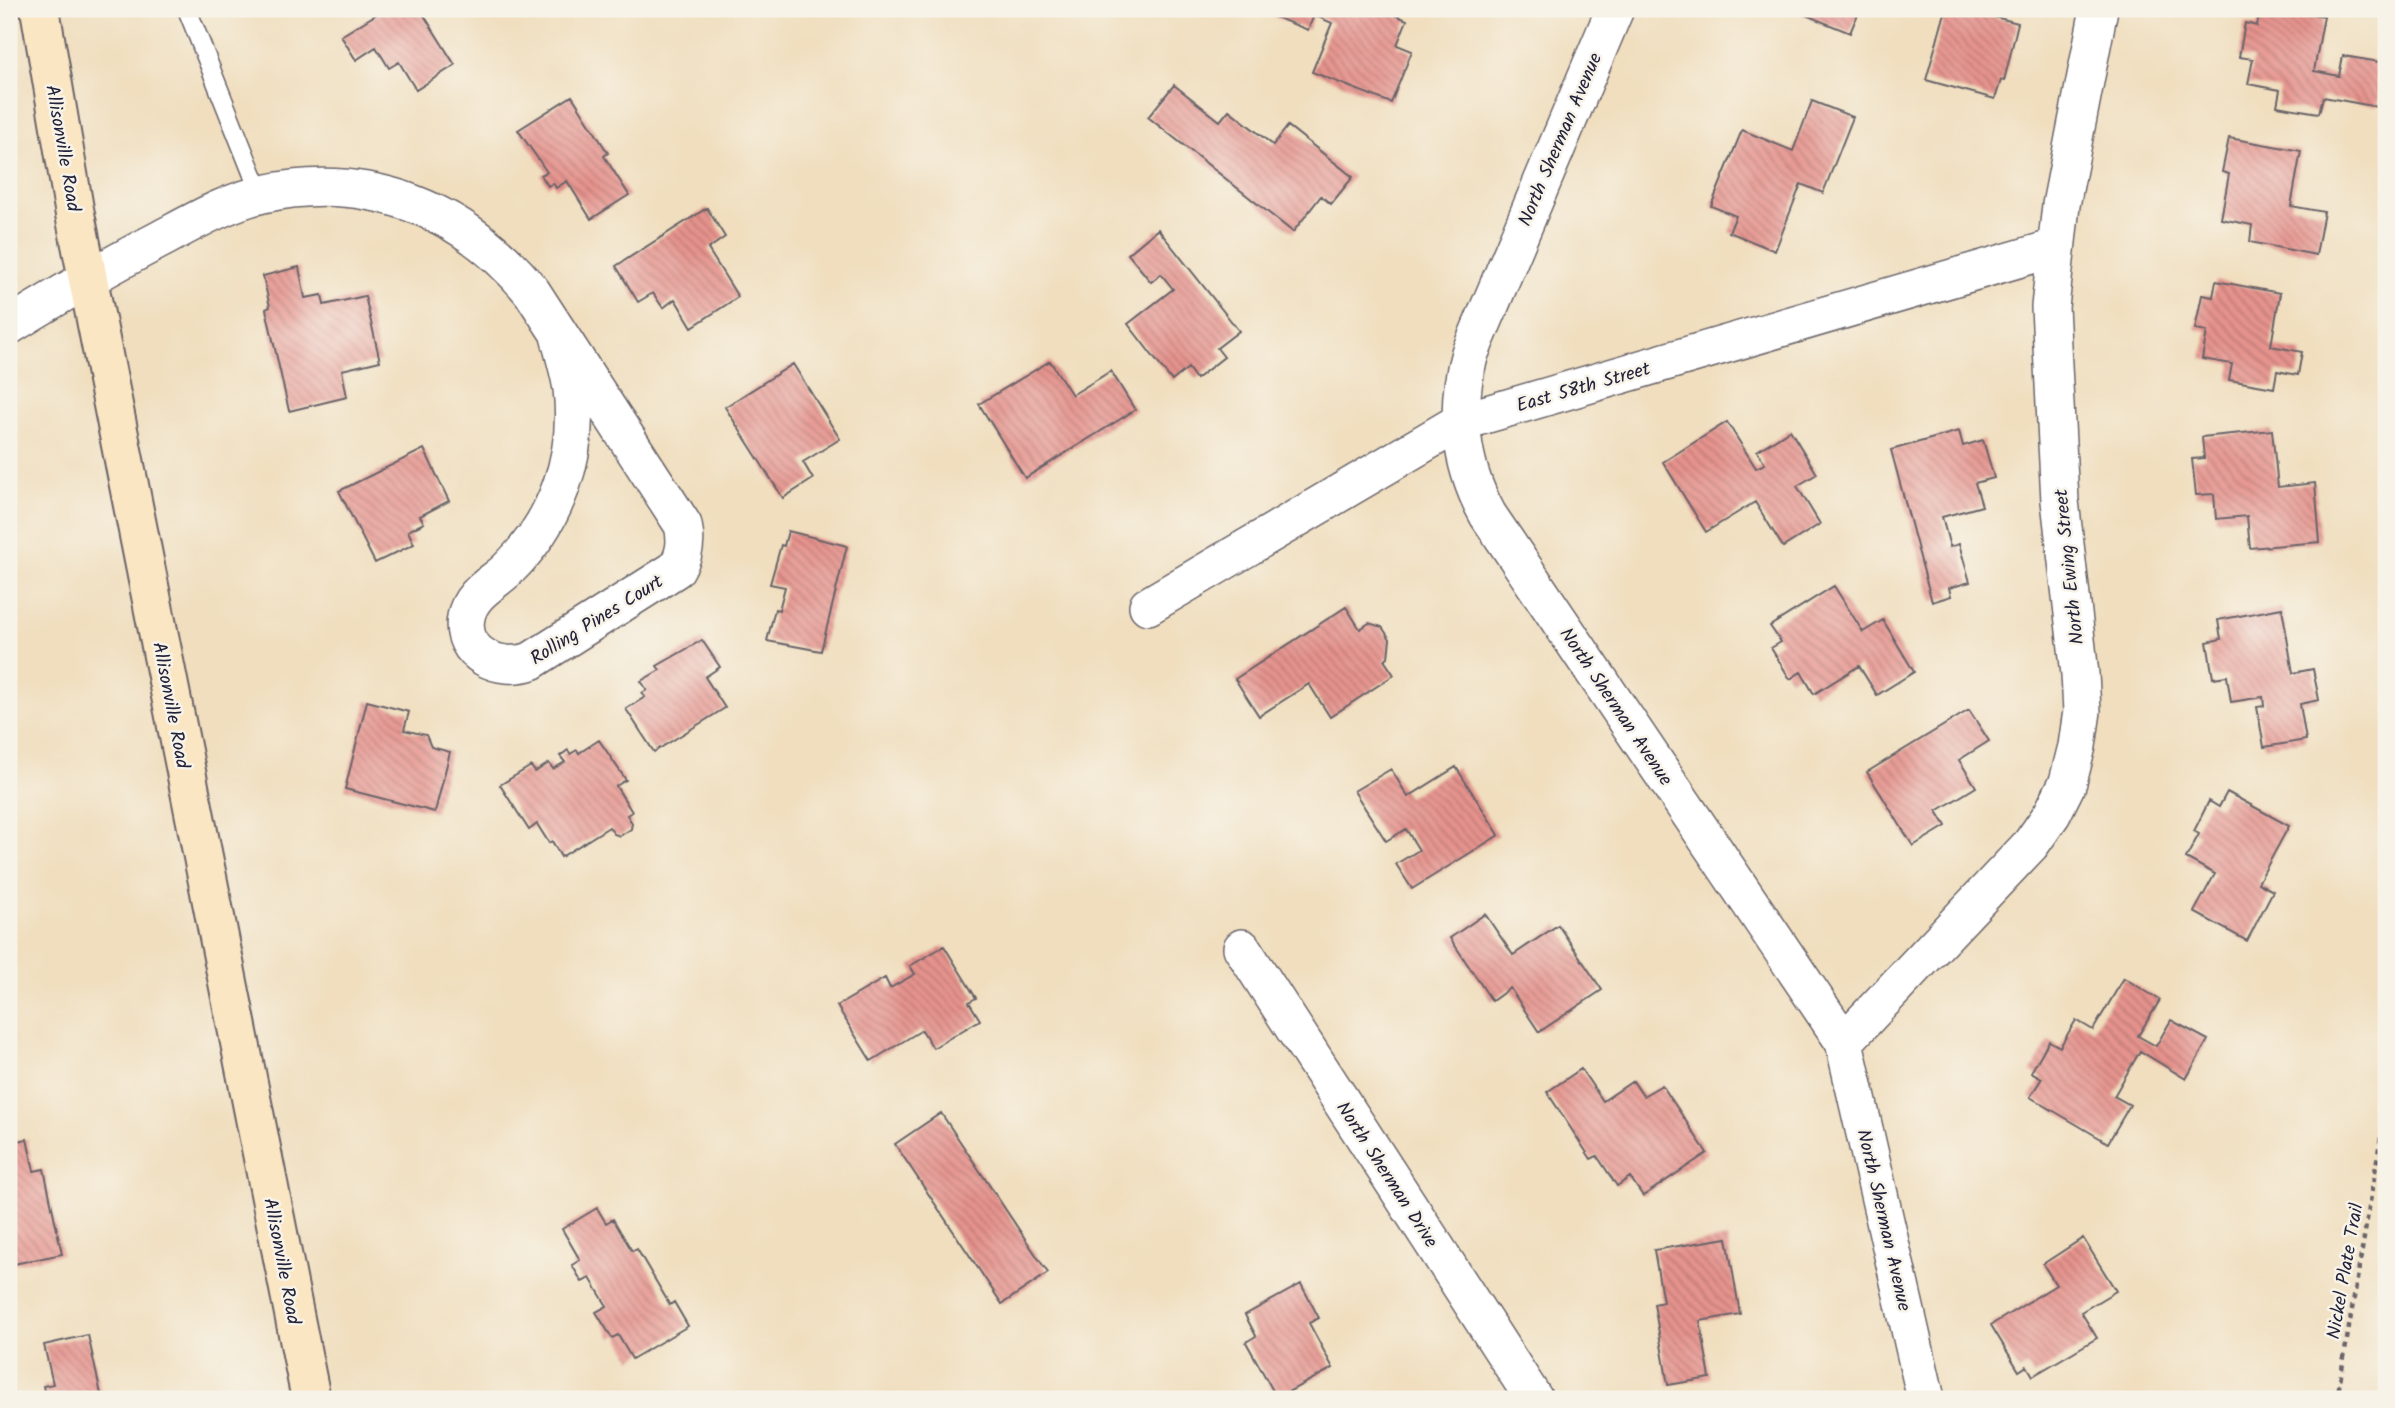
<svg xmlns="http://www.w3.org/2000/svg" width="2395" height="1408" viewBox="0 0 2395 1408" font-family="Kalam,sans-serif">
  <defs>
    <pattern id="building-back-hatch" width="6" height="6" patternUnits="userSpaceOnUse" patternTransform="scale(1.75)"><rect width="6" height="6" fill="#e6938d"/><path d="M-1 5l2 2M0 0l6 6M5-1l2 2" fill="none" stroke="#ba7874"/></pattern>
  </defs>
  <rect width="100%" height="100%" fill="#f7f3e8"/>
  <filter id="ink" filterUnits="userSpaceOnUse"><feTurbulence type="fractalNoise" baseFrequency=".0143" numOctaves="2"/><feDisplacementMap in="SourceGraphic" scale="14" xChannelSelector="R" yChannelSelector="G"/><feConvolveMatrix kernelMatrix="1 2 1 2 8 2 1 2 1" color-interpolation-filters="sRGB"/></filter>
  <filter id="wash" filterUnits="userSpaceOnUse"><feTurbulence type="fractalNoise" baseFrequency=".00686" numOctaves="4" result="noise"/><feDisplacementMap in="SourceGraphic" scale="28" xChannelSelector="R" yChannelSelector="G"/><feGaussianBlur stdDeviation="1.57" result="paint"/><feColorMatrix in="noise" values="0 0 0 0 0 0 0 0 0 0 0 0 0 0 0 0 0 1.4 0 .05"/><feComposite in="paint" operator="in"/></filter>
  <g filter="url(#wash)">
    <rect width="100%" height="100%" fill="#f0debe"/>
    <g id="blocks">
      <path fill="url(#building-back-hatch)" d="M 385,9 L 420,9 L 455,65 L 416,90 L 399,62 L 389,68 L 376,47 L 356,60 L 341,36 Z
        M 1273,9 L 1380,9 L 1407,20 L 1397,45 L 1412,51 L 1391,103 L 1312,72 L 1332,23 L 1314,15 L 1308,30 L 1270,15 Z
        M 1791,9 L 1860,9 L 1850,33 Z
        M 1946,9 L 1980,9 L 1979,13 L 2018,23 L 2004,81 L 2001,80 L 1995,99 L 1926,80 Z
        M 2260,9 L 2285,9 L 2324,16 L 2314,71 L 2339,76 L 2343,56 L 2386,63 L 2378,107 L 2323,97 L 2319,113 L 2277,106 L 2280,90 L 2248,84 L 2253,59 L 2239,57 L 2245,23 L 2257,26 Z
        M 1174,85 L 1220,121 L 1229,110 L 1273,145 L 1288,126 L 1353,177 L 1331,204 L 1321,196 L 1293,232 L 1148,117 Z
        M 572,96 L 608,153 L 604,156 L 629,195 L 591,219 L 567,181 L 556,188 L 553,183 L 548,186 L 541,175 L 547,172 L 518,130 Z
        M 1812,101 L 1853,117 L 1823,193 L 1801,184 L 1775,251 L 1729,232 L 1736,216 L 1711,206 L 1742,130 L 1793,151 Z
        M 2229,138 L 2301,151 L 2291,206 L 2324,212 L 2316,255 L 2250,242 L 2252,225 L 2221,219 L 2229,174 L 2222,172 Z
        M 707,208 L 725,237 L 708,249 L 738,297 L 692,327 L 675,299 L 663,308 L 653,293 L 638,302 L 616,266 Z
        M 1158,229 L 1239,331 L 1217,348 L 1224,357 L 1196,379 L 1188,368 L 1172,381 L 1128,324 L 1173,289 L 1161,274 L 1151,282 L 1128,254 Z
        M 299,267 L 305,298 L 322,295 L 324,305 L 365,296 L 380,361 L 342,370 L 347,397 L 289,411 L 266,309 L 270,307 L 263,276 Z
        M 2216,281 L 2280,293 L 2271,346 L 2302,352 L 2298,375 L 2277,371 L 2274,388 L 2229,380 L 2232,364 L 2202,359 L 2207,331 L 2195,329 L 2202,295 L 2213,297 Z
        M 1050,361 L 1072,395 L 1111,371 L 1135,410 L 1025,478 L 979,404 Z
        M 793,364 L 840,439 L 803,462 L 813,479 L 783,498 L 725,407 Z
        M 1727,422 L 1756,468 L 1765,464 L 1757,451 L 1790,430 L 1817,474 L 1797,486 L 1820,524 L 1783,547 L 1755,502 L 1706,532 L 1663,462 Z
        M 2272,430 L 2278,487 L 2315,483 L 2320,542 L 2250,548 L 2247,516 L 2216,519 L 2214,494 L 2196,495 L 2192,459 L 2204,458 L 2202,437 Z
        M 1959,431 L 1963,446 L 1983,440 L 1994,478 L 1975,483 L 1982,506 L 1942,517 L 1950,547 L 1959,544 L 1970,582 L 1949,588 L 1951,596 L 1932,602 L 1891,450 Z
        M 424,449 L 449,501 L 420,516 L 424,523 L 408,531 L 414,544 L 375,563 L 339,491 Z
        M 788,531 L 847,546 L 821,651 L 767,641 L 775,609 L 779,610 L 785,587 L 770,584 L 781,545 L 784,546 Z
        M 1834,586 L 1863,632 L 1883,620 L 1914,672 L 1877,695 L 1859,666 L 1814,694 L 1801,672 L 1790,679 L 1771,648 L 1781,642 L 1770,626 Z
        M 1346,607 L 1360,629 L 1369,623 L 1382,627 L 1390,639 L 1388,657 L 1384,660 L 1394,675 L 1330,717 L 1309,684 L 1259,716 L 1235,679 Z
        M 2282,608 L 2293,673 L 2313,669 L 2319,700 L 2300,704 L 2306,740 L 2264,747 L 2257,707 L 2264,706 L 2263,697 L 2231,702 L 2227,676 L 2213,678 L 2207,642 L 2221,639 L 2218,620 Z
        M 702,640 L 720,667 L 705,677 L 725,708 L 654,752 L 626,709 L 645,697 L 642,693 L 647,690 L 641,681 L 660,670 L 657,666 Z
        M 367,701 L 409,712 L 404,730 L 426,735 L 431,747 L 450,752 L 435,812 L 345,789 Z
        M 1969,710 L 1989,741 L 1959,760 L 1976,787 L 1937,811 L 1946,826 L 1913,846 L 1867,772 Z
        M 599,740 L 626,780 L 616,786 L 632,812 L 627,815 L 632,823 L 631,829 L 620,836 L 614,834 L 609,827 L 561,857 L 552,841 L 549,843 L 537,824 L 529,830 L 500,785 L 531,766 L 535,772 L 549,763 L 553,769 L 565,762 L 560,756 L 568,750 L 570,754 L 577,750 L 579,753 Z
        M 1456,767 L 1499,835 L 1412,889 L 1396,864 L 1419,850 L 1406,829 L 1386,841 L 1354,791 L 1391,769 L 1408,797 Z
        M 2227,792 L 2289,826 L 2258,883 L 2273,891 L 2247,941 L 2194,912 L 2215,874 L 2186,858 L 2199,834 L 2194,831 L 2209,801 L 2219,807 Z
        M 1485,914 L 1513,955 L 1558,925 L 1602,990 L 1539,1032 L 1510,988 L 1492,1001 L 1450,938 Z
        M 944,946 L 976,998 L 969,1002 L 980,1020 L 933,1048 L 922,1030 L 871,1061 L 837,1006 L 885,978 L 890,988 L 915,974 L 910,966 Z
        M 2124,978 L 2160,1000 L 2138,1036 L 2156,1046 L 2171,1020 L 2208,1040 L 2186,1079 L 2140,1051 L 2114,1096 L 2130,1105 L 2108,1143 L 2030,1097 L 2042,1078 L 2031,1072 L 2049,1041 L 2060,1047 L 2076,1020 L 2093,1030 Z
        M 1581,1069 L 1603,1101 L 1633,1081 L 1643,1096 L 1662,1085 L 1707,1153 L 1643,1196 L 1630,1177 L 1617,1186 L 1597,1156 L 1591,1159 L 1547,1092 Z
        M 941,1113 L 1048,1273 L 1002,1304 L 895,1144 Z
        M 27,1139 L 34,1171 L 44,1169 L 62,1254 L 9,1265 L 9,1234 L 13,1233 L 9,1211 L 9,1143 Z
        M 597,1208 L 606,1223 L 613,1219 L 632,1251 L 637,1249 L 670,1305 L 674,1302 L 688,1326 L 632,1359 L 618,1335 L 612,1338 L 596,1312 L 607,1306 L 590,1278 L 582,1282 L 572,1265 L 580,1260 L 562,1229 Z
        M 1727,1238 L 1740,1314 L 1700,1321 L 1710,1378 L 1668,1385 L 1654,1304 L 1663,1302 L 1654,1250 Z
        M 2083,1238 L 2116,1291 L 2081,1312 L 2097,1338 L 2033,1376 L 2027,1366 L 2019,1371 L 1991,1325 L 2056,1285 L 2043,1264 Z
        M 1301,1284 L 1319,1318 L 1309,1323 L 1333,1368 L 1277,1398 L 1246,1342 L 1256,1336 L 1245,1315 Z
        M 88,1335 L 102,1399 L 46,1399 L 43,1386 L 53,1384 L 44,1345 Z"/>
    </g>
  </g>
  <g filter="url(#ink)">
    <use href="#blocks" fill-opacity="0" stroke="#6a6469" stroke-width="2"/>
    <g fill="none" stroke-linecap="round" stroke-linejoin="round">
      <g stroke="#6a6469" stroke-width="21">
        <path id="lane" d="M 187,9 L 261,195"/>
      </g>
      <g stroke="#6a6469" stroke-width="40">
        <path id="street" d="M 1615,9 L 1470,353 C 1454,407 1460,465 1488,515 L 1844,1042 L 1926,1399
          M 9,326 C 59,295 109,266 161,239 C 193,222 227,202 263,194 C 369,171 464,209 532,292 L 683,525 C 687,542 685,555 676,569 L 531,661 C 501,672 459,655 466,617 C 470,594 492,584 507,570 C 556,523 580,456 572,389 C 569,370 563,351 558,332
          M 1148,606 L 1460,422 L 2055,248
          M 1242,948 L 1534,1399
          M 1844,1042 L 2031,844 L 2052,814 L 2068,782 L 2077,746 L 2082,711 L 2080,674 L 2060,501 L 2050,307 L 2061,205 L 2099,9"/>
      </g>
      <g stroke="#6a6469" stroke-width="42">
        <path id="secondary" d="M 40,9 L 74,209 L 311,1399"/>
      </g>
      <path stroke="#6a6469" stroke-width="4.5" stroke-dasharray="5 5" stroke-linecap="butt" d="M 2337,1399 L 2386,1106"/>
      <use href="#lane" stroke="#fff" stroke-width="18"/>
      <use href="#street" stroke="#fff" stroke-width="37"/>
      <use href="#secondary" stroke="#fbe6c3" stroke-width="38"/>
    </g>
  </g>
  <g text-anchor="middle" stroke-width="5" stroke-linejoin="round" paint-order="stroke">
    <g font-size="19" fill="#22223b" stroke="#f7f3e8">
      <text transform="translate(1559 139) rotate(-67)" y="7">North Sherman Avenue</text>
      <text transform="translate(64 148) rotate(80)" y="7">Allisonville Road</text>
      <text transform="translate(1583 386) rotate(-16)" y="7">East 58th Street</text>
      <text transform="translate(2068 567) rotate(-96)" y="7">North Ewing Street</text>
      <text transform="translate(596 619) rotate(-32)" y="7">Rolling Pines Court</text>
      <text transform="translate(172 705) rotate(79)" y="7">Allisonville Road</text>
      <text transform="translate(1617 706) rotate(56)" y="7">North Sherman Avenue</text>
      <text transform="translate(1388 1174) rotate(57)" y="7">North Sherman Drive</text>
      <text transform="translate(1885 1220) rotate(77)" y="7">North Sherman Avenue</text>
      <text transform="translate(283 1261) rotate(79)" y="7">Allisonville Road</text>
      <text transform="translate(2344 1271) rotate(-80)" y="7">Nickel Plate Trail</text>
    </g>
  </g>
  <rect width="2395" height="1408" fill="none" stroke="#f7f3e8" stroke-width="35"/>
</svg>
